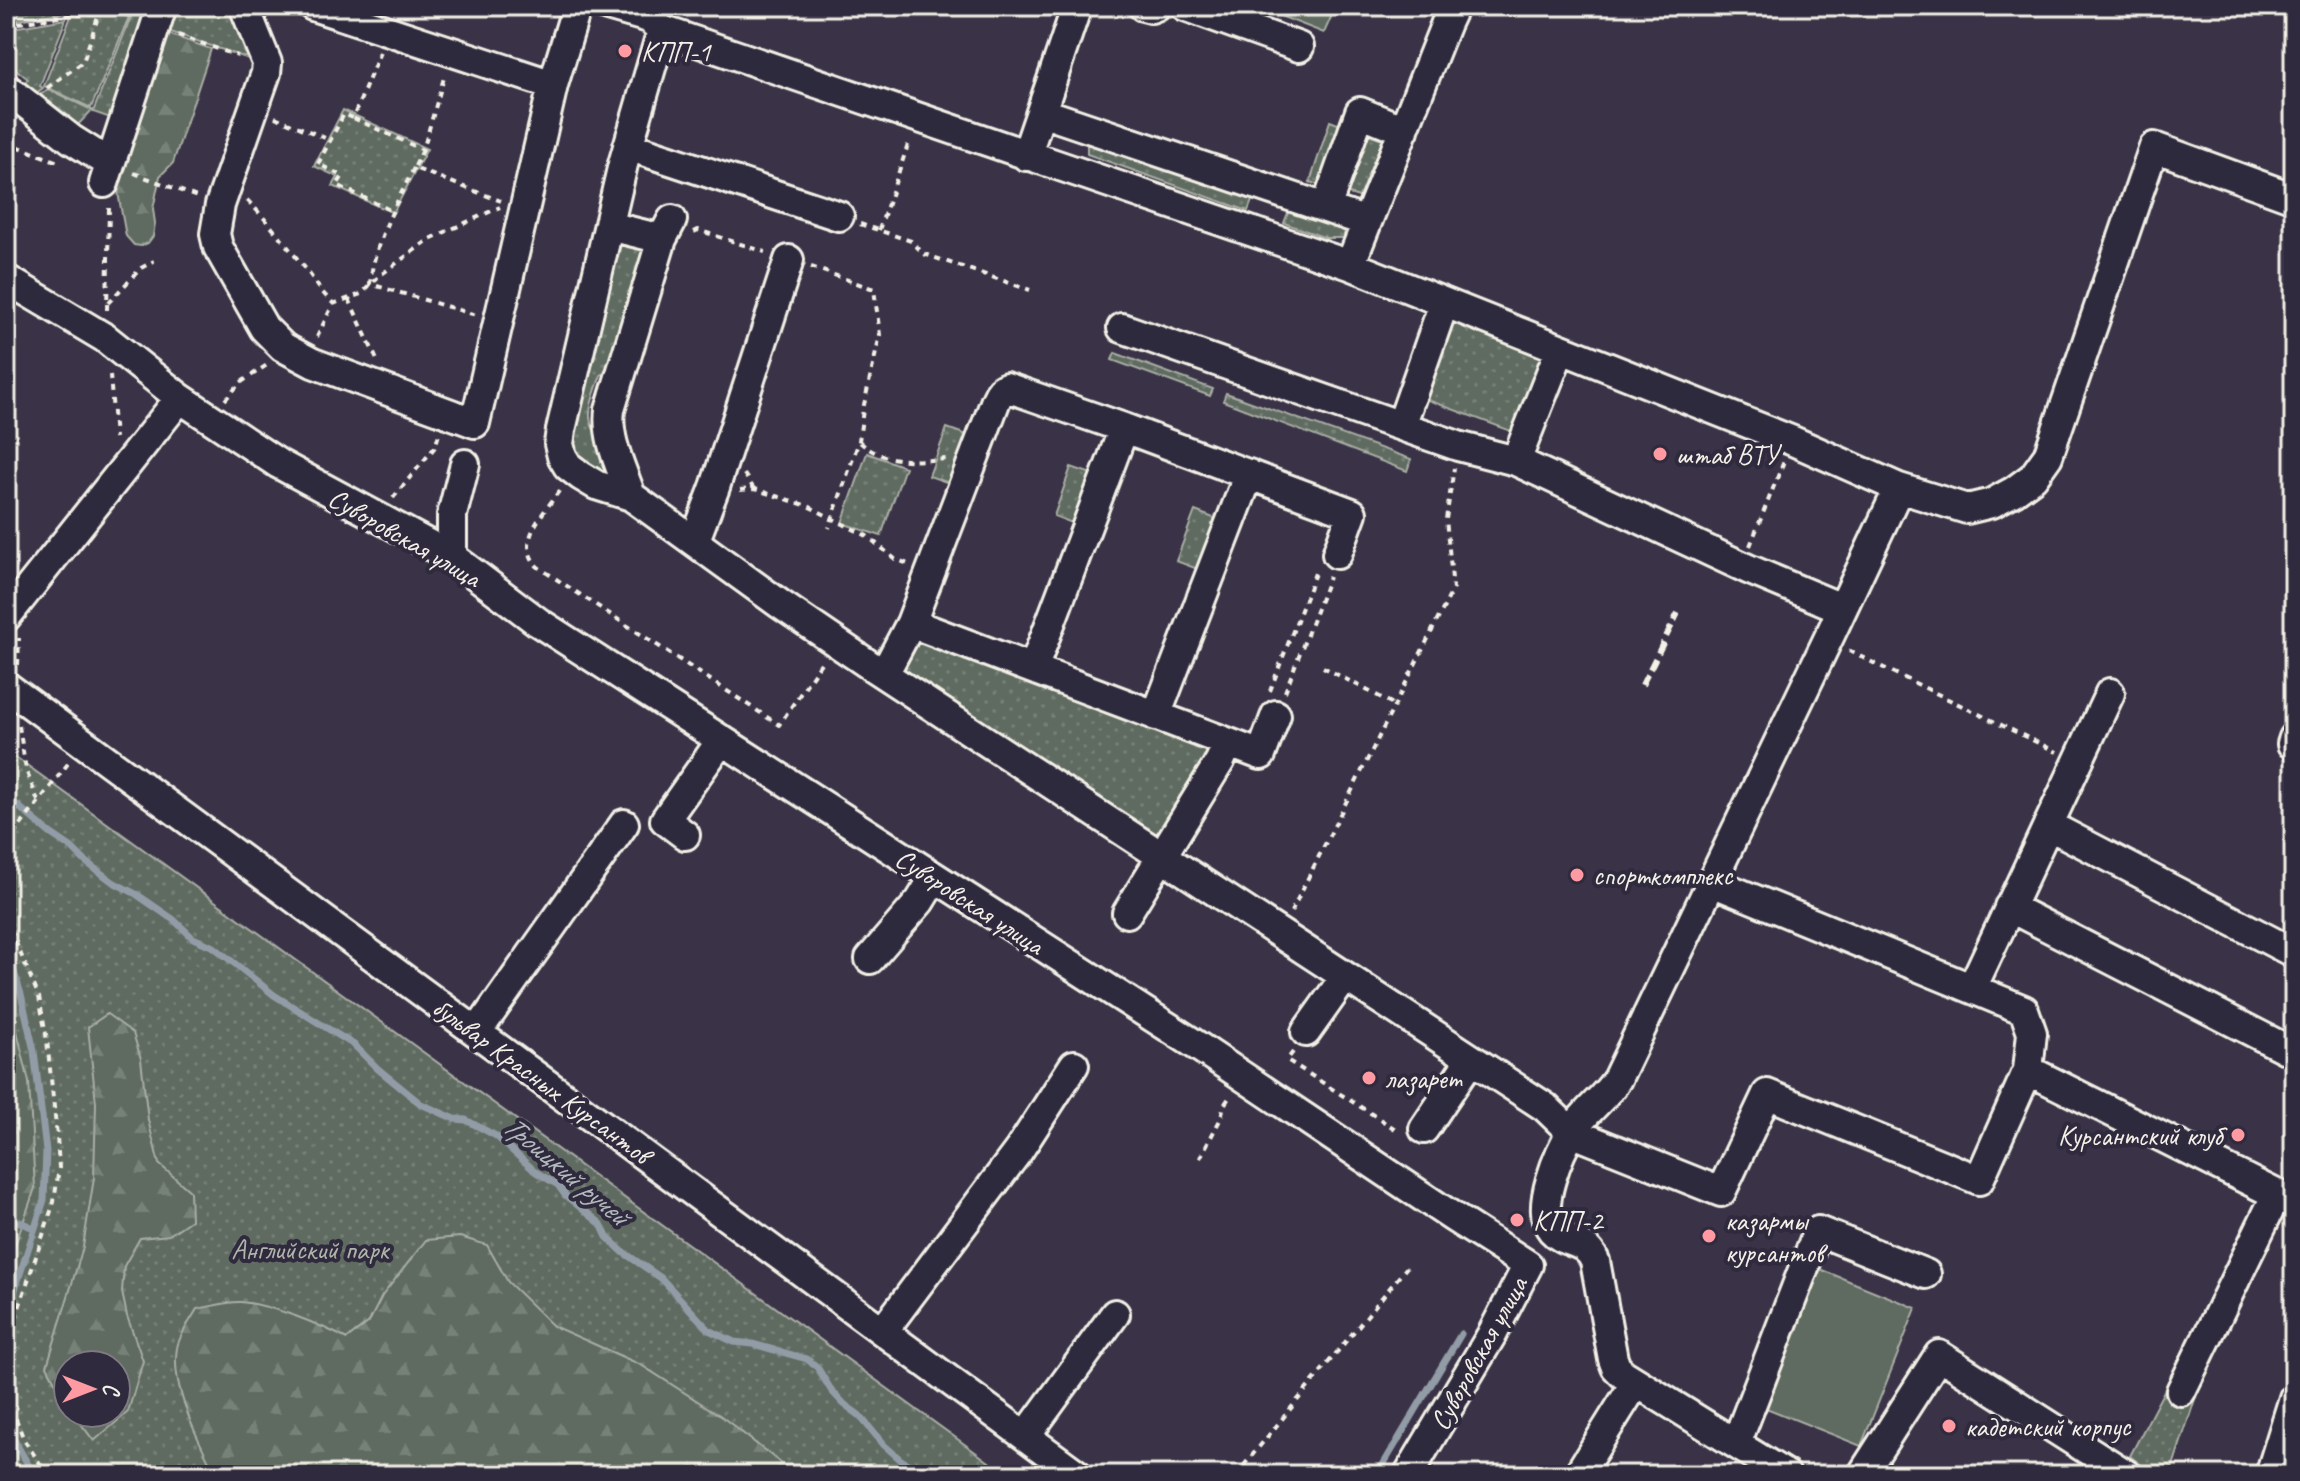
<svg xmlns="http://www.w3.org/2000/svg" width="2300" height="1481" viewBox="0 0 2300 1481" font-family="Caveat,sans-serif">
  <defs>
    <pattern id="grass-dots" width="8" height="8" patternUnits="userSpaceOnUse" patternTransform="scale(2)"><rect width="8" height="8" fill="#5e6b61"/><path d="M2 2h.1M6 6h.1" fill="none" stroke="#768178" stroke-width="1.8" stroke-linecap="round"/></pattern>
    <pattern id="forest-firs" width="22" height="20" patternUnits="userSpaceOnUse" patternTransform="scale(2)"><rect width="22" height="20" fill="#5e6b61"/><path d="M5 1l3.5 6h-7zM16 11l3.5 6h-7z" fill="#768178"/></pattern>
  </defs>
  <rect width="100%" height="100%" fill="#3a3347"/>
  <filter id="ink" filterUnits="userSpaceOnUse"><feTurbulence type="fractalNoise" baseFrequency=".0125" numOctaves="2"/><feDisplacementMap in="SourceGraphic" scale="16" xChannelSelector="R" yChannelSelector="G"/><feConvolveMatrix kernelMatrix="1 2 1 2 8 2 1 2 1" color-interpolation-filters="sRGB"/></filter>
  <g filter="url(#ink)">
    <path fill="url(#grass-dots)" stroke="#a9aea4" stroke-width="2" fill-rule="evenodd" d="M 6,6 L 53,6 L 66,12 L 6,22 Z
      M 75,6 L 97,6 L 129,17 L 91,108 L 44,86 Z
      M 132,6 L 159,6 L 122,122 L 93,112 L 131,17 L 115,11 Z
      M 172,6 L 239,6 L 261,63 L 165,30 Z
      M 66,19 L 40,86 L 43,88 L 28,99 L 18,90 L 28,79 L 6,61 L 6,29 Z
      M 48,89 L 92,110 L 76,127 L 67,120 L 69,116 L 40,95 Z
      M 343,110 L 427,149 L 393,213 L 333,186 L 338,177 L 314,166 Z
      M 1330,121 L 1346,127 L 1325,187 L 1310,182 Z
      M 1358,131 L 1383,139 L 1359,197 L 1339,191 Z
      M 1087,138 L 1254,195 L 1248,211 L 1087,154 Z
      M 1290,208 L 1346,228 L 1343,238 L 1326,238 L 1284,223 Z
      M 617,235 L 647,249 L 618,364 L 601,375 C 592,401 580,421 604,442 L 607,468 L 602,475 L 584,467 L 571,446 Z
      M 1451,321 L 1547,359 L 1519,434 L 1425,399 Z
      M 1115,353 L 1213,389 L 1210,396 L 1112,360 Z
      M 1226,393 L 1411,459 L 1407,471 L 1223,401 Z
      M 947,428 L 970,436 L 952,484 L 929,476 Z
      M 867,453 L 905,467 L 881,536 L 842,523 Z
      M 1071,467 L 1095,475 L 1077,525 L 1054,516 Z
      M 1195,511 L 1219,520 L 1200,570 L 1176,561 Z
      M 916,634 L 1213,748 L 1165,833 L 1158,835 L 1151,832 L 903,670 L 901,668 Z
      M 6,750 L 1007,1475 L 6,1475 ZM 68,1365 L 116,1365 L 116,1413 L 68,1413 Z
      M 2167,1385 L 2196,1396 L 2170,1475 L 2154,1475 L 2130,1456 Z"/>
    <path fill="url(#forest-firs)" stroke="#a9aea4" stroke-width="2" d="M 168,34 L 211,49 L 173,163 L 160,176 L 153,209 L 155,223 L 153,236 L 148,243 L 141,246 L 134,245 L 126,236 L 119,198 L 116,169 L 164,36 Z
      M 6,1001 L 11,1006 L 29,1082 L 35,1188 L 6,1271 Z
      M 107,1014 L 133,1033 L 141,1059 L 148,1120 L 159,1164 L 190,1191 L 191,1220 L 169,1235 L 140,1238 L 124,1266 L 122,1292 L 127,1316 L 143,1361 L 128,1412 L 94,1441 L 73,1413 L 116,1413 L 116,1365 L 68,1365 L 68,1407 L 47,1366 L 83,1247 L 94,1178 L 96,1103 L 88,1027 Z
      M 460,1237 L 487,1245 L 508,1282 L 553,1326 L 641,1365 L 721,1416 L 796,1475 L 216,1475 C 199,1442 170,1386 177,1348 C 179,1335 191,1320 197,1309 C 211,1307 227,1301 241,1302 C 272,1305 319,1324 347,1339 L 369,1322 L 382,1296 L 426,1240 Z
      M 6,1434 L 21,1449 L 34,1475 L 6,1475 Z"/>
    <path fill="#5e6b61" stroke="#a9aea4" stroke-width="2" d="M 1255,6 L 1336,6 L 1324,33 Z
      M 1817,1268 L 1916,1308 L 1861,1446 L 1761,1406 Z"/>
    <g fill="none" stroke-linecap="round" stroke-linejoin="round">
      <path stroke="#929ca7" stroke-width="7" d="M 6,796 L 50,833 L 72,848 L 86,862 L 113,882 L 136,894 L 174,920 L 193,938 L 214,947 L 274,995 L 354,1045 L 378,1069 L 421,1104 L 455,1119 L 466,1120 L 496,1136 L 536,1172 L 558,1185 L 565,1195 L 601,1224 L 607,1237 L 623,1252 L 661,1278 L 709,1330 L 734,1342 L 753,1344 L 807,1359 L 817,1367 L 831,1390 L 844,1404 L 859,1415 L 884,1445 L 901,1460 L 925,1475
        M 6,947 L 21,994 L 34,1051 L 46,1151 L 44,1200 L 6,1317
        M 6,1216 L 34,1228
        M 6,1426 L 34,1475
        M 1377,1475 L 1461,1334"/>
      <g stroke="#f4f1e8" stroke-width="34">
        <path id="minor" d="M 244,6 L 267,63 L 266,73 L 220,205 L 215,234 L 218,247 L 264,328 L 283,347 L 313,363 L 475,423 L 553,85 L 577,6
          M 313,6 L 553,85
          M 607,6 L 649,18 L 662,30 L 1350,265 L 1793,441 L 1899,488 L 1967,509 L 1992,503 L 2014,491 L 2033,477 L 2048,456 L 2154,147 L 2294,198
          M 1143,6 L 1151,8 L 1156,6
          M 1185,6 L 1299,47
          M 662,30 L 623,164 L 561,430 L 559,444 L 562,456 L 568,466 L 581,476 L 596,485 L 631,496 L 780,604 L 871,666 L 1545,1107 L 1571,1132 L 1721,1192 L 1767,1094 L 1979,1180 L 2028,1070
          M 6,88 L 71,139 L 109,163
          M 1041,112 L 1077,6
          M 628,146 L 839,216
          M 1026,156 L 1041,112 L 1367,222
          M 104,183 L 162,6
          M 1326,208 L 1360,112 L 1404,130
          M 609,226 L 662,239
          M 1350,265 L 1446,23 L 1454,6
          M 6,279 L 105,338 L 180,398 L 279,464 L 452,557 L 538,622 L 1193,1043 L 1453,1217 L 1528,1265 L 1491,1336 L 1408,1475
          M 1122,328 L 1458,446 L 1516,461 L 1748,569 L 1841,608
          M 1401,426 L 1444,303
          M 1516,461 L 1560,350
          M 631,496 C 622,469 606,439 610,410 L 662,239 L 672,220
          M 695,540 L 715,487 L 789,260
          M 452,557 L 452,515 L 465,464
          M 6,617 L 180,398
          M 911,623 L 1261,755 L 1276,715
          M 1033,669 L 1124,428
          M 884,674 L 911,623 L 996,400 L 1001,390 L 1006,387 L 1124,428 L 1352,513 L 1337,554
          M 6,686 L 1078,1475
          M 1156,716 L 1249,474
          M 2294,738 L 2292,744 L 2294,745
          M 2048,825 L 2294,953
          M 685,835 L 665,820 L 721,741
          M 1712,882 L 2024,1010 L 2032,1033 L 2028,1070 L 2294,1203
          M 2009,907 L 2294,1053
          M 1127,913 L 1220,761 L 1228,743
          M 870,959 L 920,901 L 934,878
          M 1972,988 L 2110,693
          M 477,1032 L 624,824
          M 1306,1032 L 1345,977
          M 1424,1129 L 1471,1059
          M 883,1331 L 1019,1150 L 1074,1065
          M 2181,1391 L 2277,1194
          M 1026,1436 L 1115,1314
          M 1736,1444 L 1818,1231 L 1926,1274
          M 1578,1475 L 1636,1382
          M 1786,1475 L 1623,1374 L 1616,1367 L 1613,1359 L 1595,1261 C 1585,1238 1565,1245 1552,1230 C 1534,1209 1560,1150 1573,1130 C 1585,1111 1605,1098 1617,1079 L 1831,633 L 1899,488
          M 1862,1475 L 1939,1355 L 2127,1475
          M 2270,1475 L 2294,1398"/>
      </g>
      <path stroke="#f4f1e8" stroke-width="4" stroke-dasharray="6 6" stroke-linecap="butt" d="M 60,6 L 76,15
        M 6,25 L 70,15 L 99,14 L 116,6
        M 178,35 L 238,56
        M 380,52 L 353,118 L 423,150 L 445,74
        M 47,88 L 83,62 L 99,14
        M 275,117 L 330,140
        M 353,118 L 344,114 L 318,164 L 343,176 L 337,185 L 392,211
        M 6,142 L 58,162
        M 9,144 L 16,127
        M 423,150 L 414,168 L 501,201
        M 414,168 C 396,204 374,243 370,284 L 476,315
        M 134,173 L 197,197
        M 247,200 C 268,221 286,245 305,268 C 315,281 321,293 333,303
        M 860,224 L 911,241 L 924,254 L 1030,290
        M 879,230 L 909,142
        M 694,232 L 698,230 L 765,252
        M 811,267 L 874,289 L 880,335 L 863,409 L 859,441 L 829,528
        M 349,299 L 377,360
        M 108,303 L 141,268 L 154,261
        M 107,310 L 109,207
        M 317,337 L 333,304 L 361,294 L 379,276 L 430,239 L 500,207
        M 110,375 L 115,438
        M 225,400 L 240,383 L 267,365
        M 860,442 C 883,464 917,461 947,459
        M 744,474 L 754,489
        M 740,490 L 754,489 L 808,506 L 867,536 L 895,559 L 908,564
        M 559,491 C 544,514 514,541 538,567 L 779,725 L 823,660
        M 393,498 L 435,447 L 439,434
        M 1750,546 L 1784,461
        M 1849,651 L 2057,752
        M 18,665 L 19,638
        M 1323,667 L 1395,705
        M 1270,691 L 1317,568
        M 1285,692 L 1329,577
        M 19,726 L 26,770 L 38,801
        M 6,858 L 14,834 L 70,761
        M 1291,912 L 1453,589 L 1446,519 L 1454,468
        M 6,919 L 39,997 L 47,1040 L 57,1136 L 59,1168 L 54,1202 L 13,1326 L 7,1373 L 10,1403 L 24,1440 L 48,1475
        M 1293,1052 L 1287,1060 L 1400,1132
        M 1200,1158 L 1221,1118 L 1224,1105 L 1229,1098
        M 1236,1475 L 1407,1267"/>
      <use href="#minor" stroke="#2f2a3d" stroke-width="28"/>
      <path stroke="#f4f1e8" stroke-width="6" stroke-dasharray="12 6" stroke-linecap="butt" d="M 1642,685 L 1678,613"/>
    </g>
  </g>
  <g fill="#ff9aa2" stroke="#2f2a3d" stroke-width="3">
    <circle cx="625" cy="51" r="8"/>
    <circle cx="1660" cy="454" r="8"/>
    <circle cx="1577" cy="875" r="8"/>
    <circle cx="1369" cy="1078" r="8"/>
    <circle cx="2238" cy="1135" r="8"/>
    <circle cx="1517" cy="1220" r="8"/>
    <circle cx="1709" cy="1236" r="8"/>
    <circle cx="1949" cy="1426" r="8"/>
  </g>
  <g text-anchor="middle" stroke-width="8" stroke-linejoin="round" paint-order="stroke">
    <g font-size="28" fill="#f4f1e8" stroke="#2f2a3d" text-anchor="start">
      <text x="641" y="61">КПП-1</text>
      <text x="1676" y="464">штаб ВТУ</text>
      <text x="1593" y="885">спорткомплекс</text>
      <text x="1385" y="1088">лазарет</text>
      <text x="2222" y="1145" text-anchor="end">Курсантский клуб</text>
      <text x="1533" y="1230">КПП-2</text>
      <text x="1725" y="1230">казармы<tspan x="1725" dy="32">курсантов</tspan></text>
      <text x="1965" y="1436">кадетский корпус</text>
    </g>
    <g font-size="28" fill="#f4f1e8" stroke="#2f2a3d">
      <text transform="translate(405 537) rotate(30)" y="10">Суворовская улица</text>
      <text transform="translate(970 901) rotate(33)" y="10">Суворовская улица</text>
      <text transform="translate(542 1080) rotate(36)" y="10">бульвар Красных Курсантов</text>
      <text transform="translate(1478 1353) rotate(-61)" y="10">Суворовская улица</text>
    </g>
    <g font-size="28" fill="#b0b5ab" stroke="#2f2a3d">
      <text x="310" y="1259">Английский парк</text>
    </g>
    <g font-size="30" font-style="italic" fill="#b3b9bd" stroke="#2f2a3d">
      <text transform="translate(566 1170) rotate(40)" y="10">Троицкий ручей</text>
    </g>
  </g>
  <rect width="2300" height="1481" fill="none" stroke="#2f2a3d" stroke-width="32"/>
  <rect x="16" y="16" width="2268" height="1449" fill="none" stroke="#f4f1e8" stroke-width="3" filter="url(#ink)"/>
  <g transform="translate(92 1389) rotate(90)"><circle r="38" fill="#2f2a3d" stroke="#7e7a81" stroke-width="2"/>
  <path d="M0-6L14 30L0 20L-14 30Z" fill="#ff9aa2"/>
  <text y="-12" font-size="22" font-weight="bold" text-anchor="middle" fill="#f4f1e8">С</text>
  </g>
</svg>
